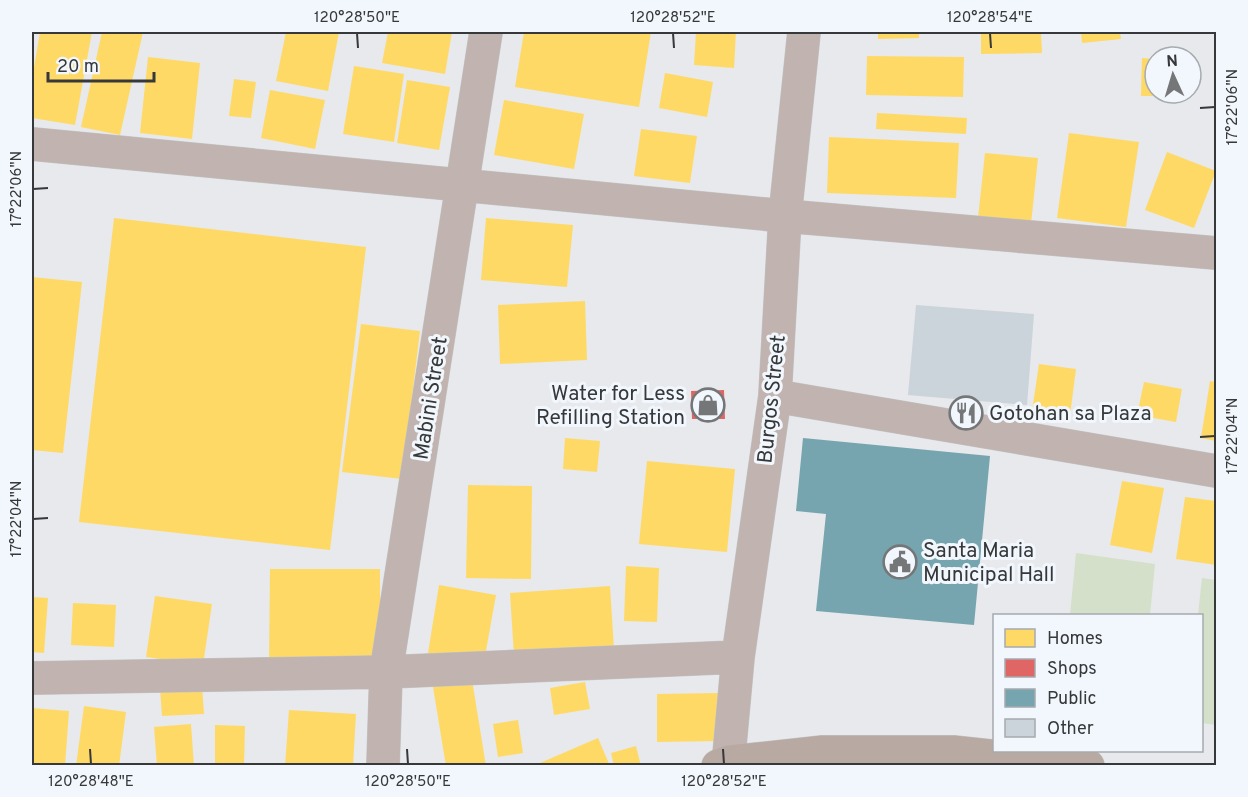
<svg xmlns="http://www.w3.org/2000/svg" width="1248" height="797" viewBox="0 0 1248 797" font-family="Overpass,sans-serif">
  <rect width="100%" height="100%" fill="#e7e9ec"/>
  <path fill="#d4e0c9" d="M 1076,553 L 1155,564 L 1150,615 L 1070,615 Z
    M 1202,578 L 1216,580 L 1216,725 L 1202,723 L 1202,616 L 1198,615 Z"/>
  <path fill="#ffd966" d="M 40,32 L 92,32 L 75,125 L 32,118 L 32,79 Z
    M 102,32 L 143,32 L 120,135 L 81,127 Z
    M 286,32 L 339,32 L 328,91 L 276,81 Z
    M 388,32 L 452,32 L 445,74 L 382,63 Z
    M 524,32 L 651,32 L 639,107 L 515,87 Z
    M 696,32 L 736,32 L 734,68 L 694,65 Z
    M 878,32 L 919,32 L 919,38 L 878,39 Z
    M 981,32 L 1041,32 L 1042,53 L 981,54 Z
    M 1081,32 L 1120,32 L 1121,39 L 1082,43 Z
    M 867,56 L 964,57 L 963,97 L 866,95 Z
    M 148,57 L 200,63 L 192,139 L 140,133 Z
    M 1142,58 L 1155,59 L 1155,93 L 1169,93 L 1169,96 L 1141,96 Z
    M 354,66 L 404,74 L 394,142 L 343,134 Z
    M 665,73 L 713,82 L 707,117 L 659,108 Z
    M 234,79 L 256,82 L 251,118 L 229,116 Z
    M 407,80 L 450,87 L 439,150 L 397,143 Z
    M 270,90 L 325,100 L 315,149 L 261,138 Z
    M 504,100 L 584,114 L 574,169 L 494,155 Z
    M 877,113 L 967,118 L 966,134 L 876,129 Z
    M 641,129 L 697,136 L 690,183 L 634,176 Z
    M 1069,133 L 1139,142 L 1126,227 L 1057,218 Z
    M 829,137 L 959,143 L 956,198 L 827,193 Z
    M 1167,152 L 1216,171 L 1194,228 L 1145,210 Z
    M 985,153 L 1038,158 L 1031,224 L 978,218 Z
    M 114,218 L 366,247 L 330,550 L 79,522 Z
    M 486,218 L 573,225 L 567,287 L 481,280 Z
    M 32,277 L 82,282 L 63,453 L 32,450 Z
    M 585,301 L 587,360 L 500,364 L 498,305 Z
    M 361,324 L 420,331 L 402,479 L 342,472 Z
    M 1039,364 L 1076,369 L 1069,423 L 1031,418 Z
    M 1210,381 L 1216,382 L 1216,441 L 1201,438 Z
    M 1144,382 L 1182,389 L 1176,422 L 1137,415 Z
    M 565,438 L 600,441 L 597,472 L 563,469 Z
    M 647,461 L 735,469 L 727,552 L 639,544 Z
    M 1122,481 L 1164,488 L 1152,553 L 1110,545 Z
    M 468,485 L 532,486 L 531,579 L 466,578 Z
    M 1185,497 L 1216,501 L 1216,565 L 1176,559 Z
    M 626,566 L 659,568 L 657,622 L 624,621 Z
    M 270,569 L 380,569 L 380,663 L 269,662 Z
    M 439,585 L 496,595 L 484,662 L 428,653 Z
    M 610,586 L 614,649 L 514,656 L 510,593 Z
    M 155,596 L 212,604 L 203,665 L 146,657 Z
    M 32,597 L 48,598 L 44,653 L 32,652 Z
    M 73,603 L 116,605 L 114,647 L 71,645 Z
    M 472,680 L 486,766 L 446,766 L 433,687 Z
    M 585,682 L 590,709 L 554,715 L 550,688 Z
    M 202,686 L 204,714 L 162,716 L 160,688 Z
    M 721,693 L 722,741 L 657,742 L 657,694 Z
    M 84,706 L 126,712 L 119,766 L 76,766 Z
    M 32,708 L 69,711 L 65,766 L 32,766 Z
    M 289,710 L 356,714 L 353,766 L 285,766 Z
    M 518,720 L 523,753 L 498,757 L 493,724 Z
    M 191,724 L 194,766 L 157,766 L 154,727 Z
    M 215,725 L 245,726 L 244,766 L 215,766 Z
    M 598,738 L 610,766 L 533,766 Z
    M 636,746 L 641,766 L 614,766 L 611,753 Z"/>
  <path fill="#e06666" d="M 724,390 L 725,419 L 692,419 L 691,391 Z"/>
  <path fill="#76a5af" d="M 803,438 L 990,456 L 974,625 L 816,611 L 826,514 L 796,511 Z"/>
  <path fill="#cbd3db" d="M 916,305 L 1034,314 L 1027,405 L 908,395 Z"/>
  <g fill="none" stroke-linecap="round" stroke-linejoin="round">
    <g stroke="#c4c6c8" stroke-width="34">
      <path id="street" d="M 32,144 L 785,216 L 1216,253
        M 775,396 L 1216,471
        M 32,678 L 386,672 L 738,657
        M 383,766 L 386,672 L 486,32
        M 728,766 L 738,657 L 775,396 L 785,216 L 804,32"/>
    </g>
    <g stroke="#c4c6c8" stroke-width="34">
      <path id="secondary" d="M 718,766 L 729,762 L 823,752 L 953,752 L 1088,766"/>
    </g>
    <use href="#street" stroke="#c1b3af" stroke-width="33"/>
    <use href="#secondary" stroke="#b8a9a3" stroke-width="33"/>
  </g>
  <path fill="none" stroke="#36383a" stroke-width="2" d="M 357,33 L 358,48M 673,33 L 674,48M 990,33 L 991,48M 1200,108 L 1215,107M 33,189 L 48,188M 1200,437 L 1215,436M 33,519 L 48,518M 90,749 L 91,764M 407,749 L 408,764M 723,749 L 724,764"/>
  <defs>
    <g id="shop-ring" transform="scale(1.725)"><circle r="9.5" fill="#f1f7fc" stroke="#747678" stroke-width="1.5"/><path d="M-5-2.5h2.3a2.7 3.5 0 0 1 5.4 0H5L5.5 6h-11ZM-1.5-2.5h3a1.5 2.3 0 0 0-3 0Z" fill="#747678"/></g>
    <g id="restaurant-ring" transform="scale(1.725)"><circle r="9.5" fill="#f1f7fc" stroke="#747678" stroke-width="1.5"/><path d="M-5-6h1v4h1v-4h1v4h1v-4h1v5L-1.5 .5V6h-2V.5L-5-1ZM5-6V6H3V1.5H1.5Q1.5-4 5-6Z" fill="#747678"/></g>
    <g id="civic-ring" transform="scale(1.725)"><circle r="9.5" fill="#f1f7fc" stroke="#747678" stroke-width="1.5"/><path d="M-.6-6.5H3V-4.5H.6V-3L4-1V1h2V6H-6V1h2V-1L-.6-3ZM-1.2 2.5V6h2.4V2.5Z" fill="#747678"/></g>
  </defs>
  <g fill-rule="evenodd">
    <use href="#shop-ring" x="708" y="405"/>
    <use href="#restaurant-ring" x="966" y="413"/>
    <use href="#civic-ring" x="900" y="562"/>
  </g>
  <g text-anchor="middle" stroke-width="6" stroke-linejoin="round" paint-order="stroke">
    <g font-size="21" fill="#36383a" stroke="#f1f7fc" text-anchor="start">
      <text x="685" y="400" text-anchor="end">Water for Less<tspan x="685" dy="24">Refilling Station</tspan></text>
      <text x="989" y="420">Gotohan sa Plaza</text>
      <text x="923" y="557">Santa Maria<tspan x="923" dy="24">Municipal Hall</tspan></text>
    </g>
    <g font-size="21" fill="#36383a" stroke="#f1f7fc">
      <text transform="translate(430 398) rotate(-81)" y="7">Mabini Street</text>
      <text transform="translate(771 399) rotate(-84)" y="7">Burgos Street</text>
    </g>
  </g>
  <rect width="1248" height="797" fill="none" stroke="#f1f7fc" stroke-width="66"/>
  <rect x="993" y="614" width="210" height="138" fill="#f1f7fc" stroke="#a6abae" stroke-width="1.5"/>
  <rect x="1005" y="629" width="30" height="18" fill="#ffd966" stroke="#a6abae" stroke-width="1.5"/>
  <text x="1047" y="644" font-size="18" fill="#36383a">Homes</text>
  <rect x="1005" y="659" width="30" height="18" fill="#e06666" stroke="#a6abae" stroke-width="1.5"/>
  <text x="1047" y="674" font-size="18" fill="#36383a">Shops</text>
  <rect x="1005" y="689" width="30" height="18" fill="#76a5af" stroke="#a6abae" stroke-width="1.5"/>
  <text x="1047" y="704" font-size="18" fill="#36383a">Public</text>
  <rect x="1005" y="719" width="30" height="18" fill="#cbd3db" stroke="#a6abae" stroke-width="1.5"/>
  <text x="1047" y="734" font-size="18" fill="#36383a">Other</text>
  <g transform="translate(1173 75) rotate(356)"><circle r="28" fill="#f1f7fc" stroke="#a6abae" stroke-width="1.5"/>
  <path d="M0-4.5L10 22L0 15L-10 22Z" fill="#747678"/>
  <text y="-9" font-size="16" font-weight="bold" text-anchor="middle" fill="#36383a">N</text>
  </g>
  <path d="M48 72v9h106v-9" fill="none" stroke="#36383a" stroke-width="3"/>
  <text x="57" y="72" font-size="18" fill="#36383a" stroke="#f1f7fc" stroke-width="4.5" paint-order="stroke">20 m</text>
  <rect x="33" y="33" width="1182" height="731" fill="none" stroke="#36383a" stroke-width="2"/>
  <g font-size="15" text-anchor="middle" fill="#36383a">
    <text x="357" y="22">120°28'50"E</text>
    <text x="673" y="22">120°28'52"E</text>
    <text x="990" y="22">120°28'54"E</text>
    <text transform="translate(1232 107) rotate(-90)" y="5">17°22'06"N</text>
    <text transform="translate(16 189) rotate(-90)" y="5">17°22'06"N</text>
    <text transform="translate(1232 436) rotate(-90)" y="5">17°22'04"N</text>
    <text transform="translate(16 519) rotate(-90)" y="5">17°22'04"N</text>
    <text x="91" y="786">120°28'48"E</text>
    <text x="408" y="786">120°28'50"E</text>
    <text x="724" y="786">120°28'52"E</text>
  </g>
</svg>
